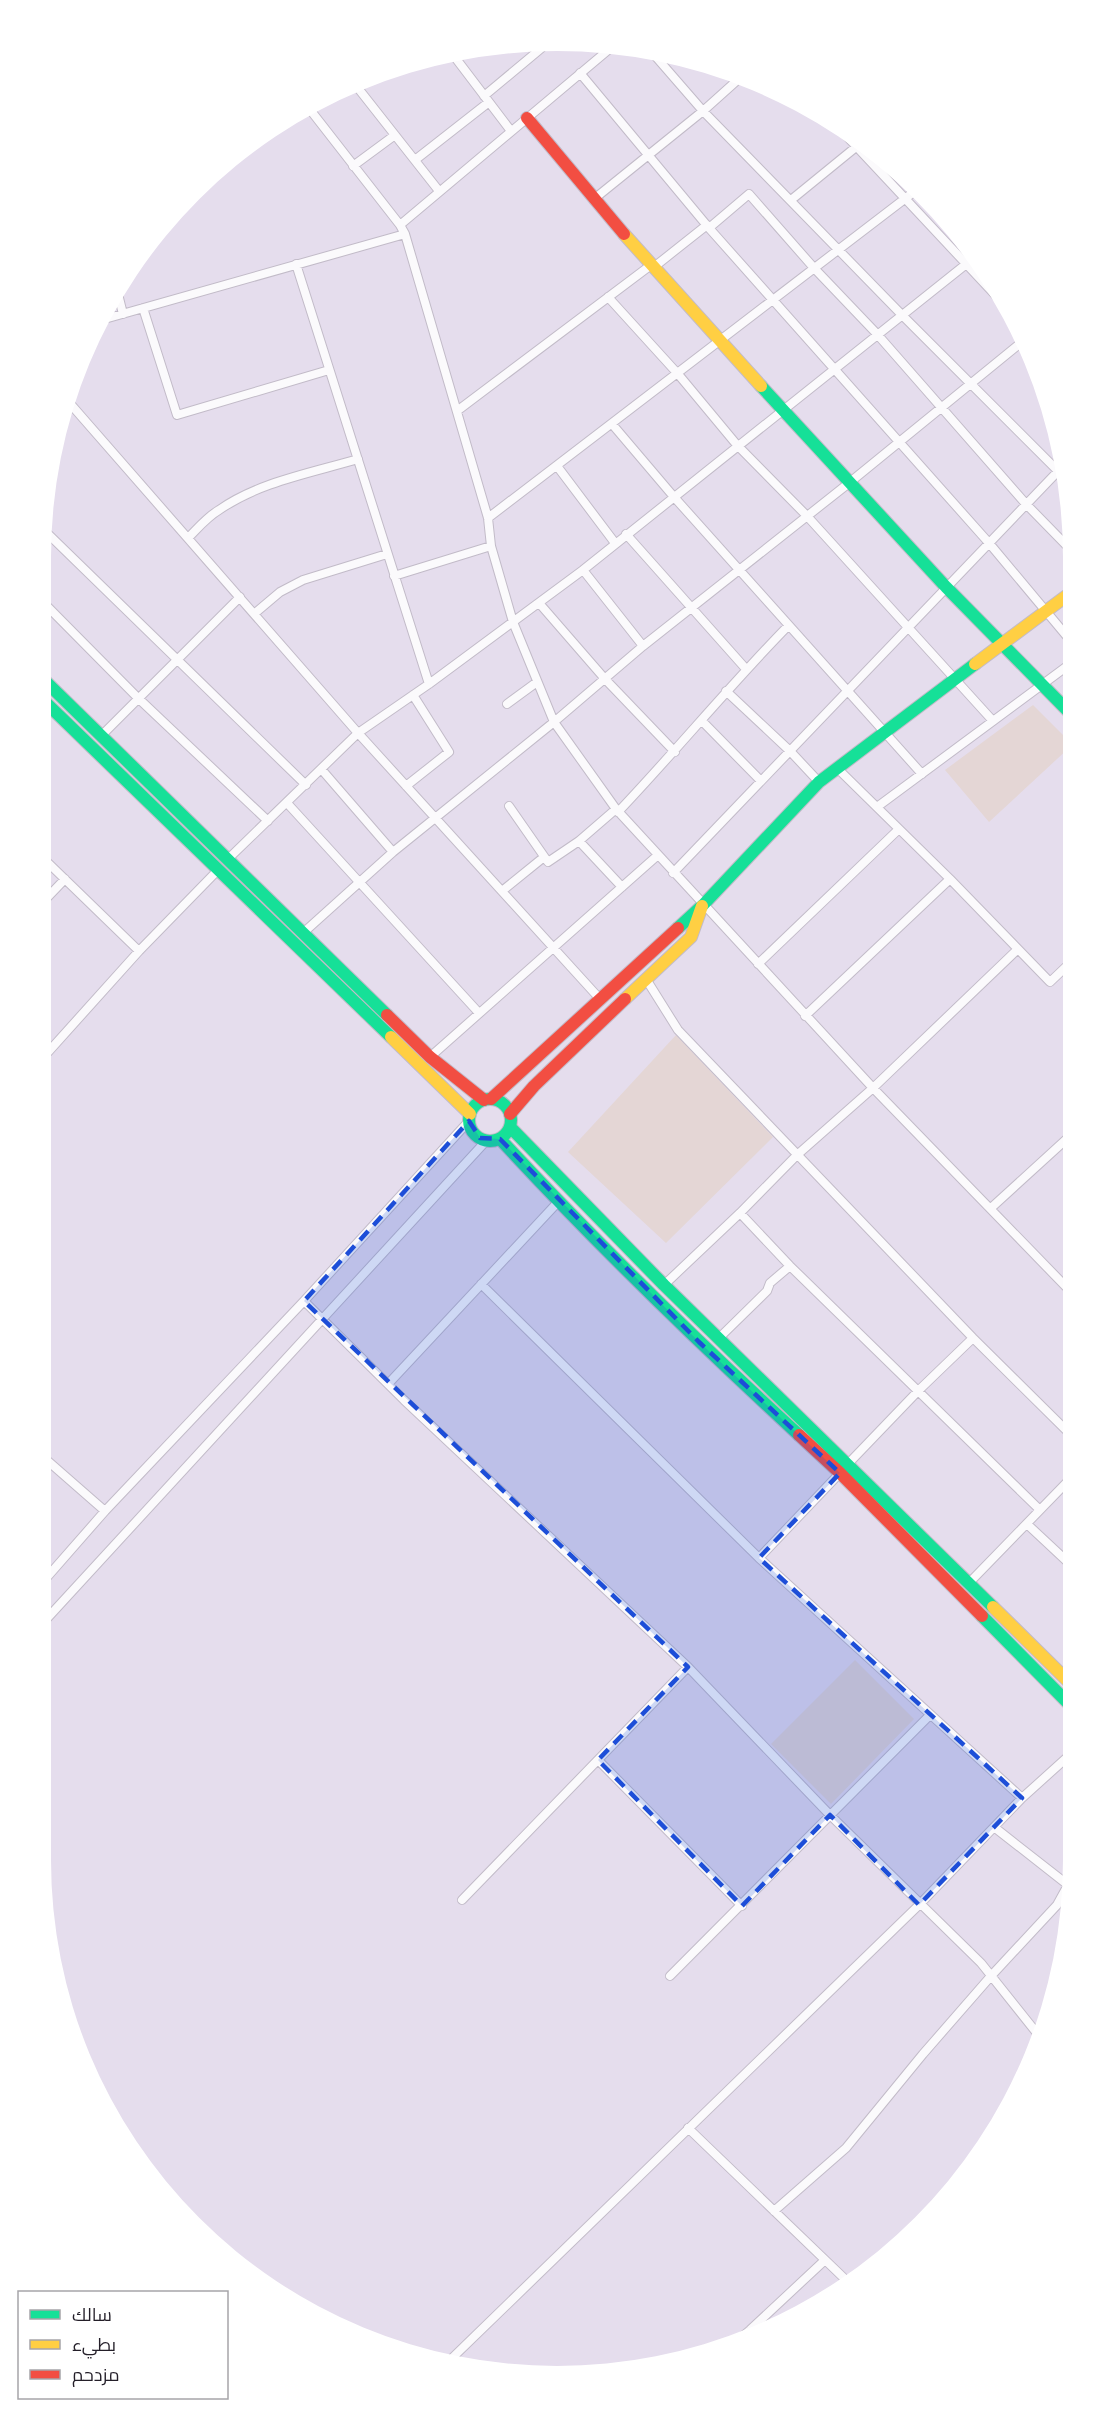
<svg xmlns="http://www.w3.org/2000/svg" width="1114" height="2417" viewBox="0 0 1114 2417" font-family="Ubuntu,Cairo,sans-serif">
  <rect width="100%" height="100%" fill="#e5dded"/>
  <path fill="#e4d6d5" d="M 1033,705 L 1070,742 L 1070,747 L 989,822 L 945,770 Z
    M 676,1035 L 773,1137 L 666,1243 L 568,1152 Z
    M 855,1660 L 914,1719 L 831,1804 L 771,1744 Z"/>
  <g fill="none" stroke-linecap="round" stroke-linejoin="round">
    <g stroke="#c2bbc8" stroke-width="10">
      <path id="street" d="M 650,50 L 703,111 L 902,315 L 1067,480
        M 451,52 L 511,131
        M 580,73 L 709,228 L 989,543 L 1070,640
        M 354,83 L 439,191
        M 484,96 L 550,41
        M 308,107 L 400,225 L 405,234 L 488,518 L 491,546 L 513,622 L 554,722 L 616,809 L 873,1088 L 1072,1293
        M 841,130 L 1000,300
        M 415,160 L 489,102
        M 353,166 L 395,135
        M 594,199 L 703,111 L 742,76
        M 791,200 L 856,147
        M 400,225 L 613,46
        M 709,228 L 749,194 L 814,268 L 877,334 L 1026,504 L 1069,548
        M 296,264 L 429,684
        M 654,267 L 707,225
        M 117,290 L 123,314
        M 608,297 L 678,374 L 737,445 L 807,516 L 993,721
        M 143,308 L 177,415 L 329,370
        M 101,320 L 405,234
        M 67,400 L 358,733 L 600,999
        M 457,411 L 651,265
        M 612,424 L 674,497 L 922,774
        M 557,466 L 615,543
        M 488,518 L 915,191
        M 43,529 L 306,785
        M 626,534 L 746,669
        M 188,538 C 198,528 207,517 219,510 C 259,482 311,473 358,459
        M 583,570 L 643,646
        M 394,576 L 491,546
        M 41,600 L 138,698 L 268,821
        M 539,603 L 605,679 L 675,752
        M 254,614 L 280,592 L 303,580 L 387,554
        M 726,691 L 790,751 L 819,782
        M 507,704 L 537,682
        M 702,721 L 761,781
        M 101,736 L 240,597
        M 837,768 L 950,879 L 1050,982 L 1071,962
        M 322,770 L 393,852
        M 406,786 L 449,752 L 413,695
        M 287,803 L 479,1013
        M 509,806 L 548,862 L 579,841 L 616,809
        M 877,807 L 1070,664
        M 618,812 C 676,751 729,686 788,626
        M 579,841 L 622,887
        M 41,856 L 139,951
        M 227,860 L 358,733 L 429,684 L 583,570 L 975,257
        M 673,873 L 1063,466
        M 502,891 L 544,857
        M 41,904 L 65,879
        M 303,933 L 393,852 L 554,722 L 643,646 L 849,483 L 1023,341
        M 758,964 L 899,829
        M 646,979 L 678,1030 L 973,1338 L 1072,1436
        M 805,1016 L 950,879
        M 430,1057 L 658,855
        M 41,1060 L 139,951 L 218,870
        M 991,1208 L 1071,1135
        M 740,1213 L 790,1266 L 1040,1510
        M 481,1284 L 759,1558 L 1022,1798
        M 664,1285 L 740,1213 L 797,1155 L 873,1088 L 1018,949
        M 304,1301 L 404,1400 L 688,1667 L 830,1815 L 981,1963 L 1040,2037
        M 719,1338 L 767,1291 L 770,1283 L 790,1266
        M 389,1383 L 558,1202
        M 41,1455 L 105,1511
        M 846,1466 L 919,1390 L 973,1338
        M 1027,1524 L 1073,1567
        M 759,1558 L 840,1473
        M 41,1584 L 105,1511 L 304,1301 L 469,1121
        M 968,1584 L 1072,1477
        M 41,1625 L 486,1141
        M 598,1760 L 742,1906
        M 462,1900 L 688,1667
        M 670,1976 L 930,1715
        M 688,2128 L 847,2281
        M 774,2211 L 846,2148 L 923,2054 L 991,1976 L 1057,1905 L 1068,1885 L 994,1827
        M 731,2346 L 750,2330 L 825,2260
        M 447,2363 L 919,1905 L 1022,1798 L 1073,1752"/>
    </g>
    <g stroke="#c2bbc8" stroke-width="14">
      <path id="fast" d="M 761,386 L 946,587 L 1070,713
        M 41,677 L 387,1015
        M 41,698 L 391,1037
        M 678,928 L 703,905 L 819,782 L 975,664
        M469 1120a21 21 0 1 1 42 0a21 21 0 1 1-42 0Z
        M 510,1127 L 664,1285 L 993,1607
        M 500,1139 C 595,1242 696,1340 799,1435
        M 982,1616 L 1073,1708"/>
    </g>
    <g stroke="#c2bbc8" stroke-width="14">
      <path id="slow" d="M 624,234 L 761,386
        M 975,664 L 1069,594
        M 625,999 L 691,937 L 702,906
        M 391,1037 L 470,1114
        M 993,1607 L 1073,1686"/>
    </g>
    <g stroke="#c2bbc8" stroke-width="14">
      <path id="jam" d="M 527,118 L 624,234
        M 387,1015 L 430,1057 L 484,1100
        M 491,1099 L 678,928
        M 510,1114 L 534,1086 L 625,999
        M 799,1435 L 840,1473 L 982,1616"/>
    </g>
    <use href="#street" stroke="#fbfafc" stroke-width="8"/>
    <use href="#fast" stroke="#16e098" stroke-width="12"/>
    <use href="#slow" stroke="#ffcf43" stroke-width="12"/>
    <use href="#jam" stroke="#f24e42" stroke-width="12"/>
  </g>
  <path fill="#1d4ed8" fill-opacity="0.2" stroke="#1d4ed8" stroke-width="4.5" stroke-dasharray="12 8" stroke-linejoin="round" d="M 469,1121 L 480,1138 L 500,1139 L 699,1342 L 840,1473 L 759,1558 L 1022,1798 L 919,1905 L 830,1815 L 742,1906 L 598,1760 L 688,1667 L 304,1301 Z"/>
  <path d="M0 0H1114V2417H0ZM557 51H557A506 506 0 0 1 1063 557V1860A506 506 0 0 1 557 2366H557A506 506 0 0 1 51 1860V557A506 506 0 0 1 557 51Z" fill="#fff" fill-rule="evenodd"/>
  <rect x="18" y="2291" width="210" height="108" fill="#ffffff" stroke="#a7a5a9" stroke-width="1.5"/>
  <rect x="30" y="2310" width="30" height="9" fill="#16e098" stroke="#a7a5a9" stroke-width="1.5"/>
  <text x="72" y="2321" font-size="18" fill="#241f29">سالك</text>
  <rect x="30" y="2340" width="30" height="9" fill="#ffcf43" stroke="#a7a5a9" stroke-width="1.5"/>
  <text x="72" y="2351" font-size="18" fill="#241f29">بطيء</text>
  <rect x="30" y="2370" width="30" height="9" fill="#f24e42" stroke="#a7a5a9" stroke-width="1.5"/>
  <text x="72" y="2381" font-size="18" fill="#241f29">مزدحم</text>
</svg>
